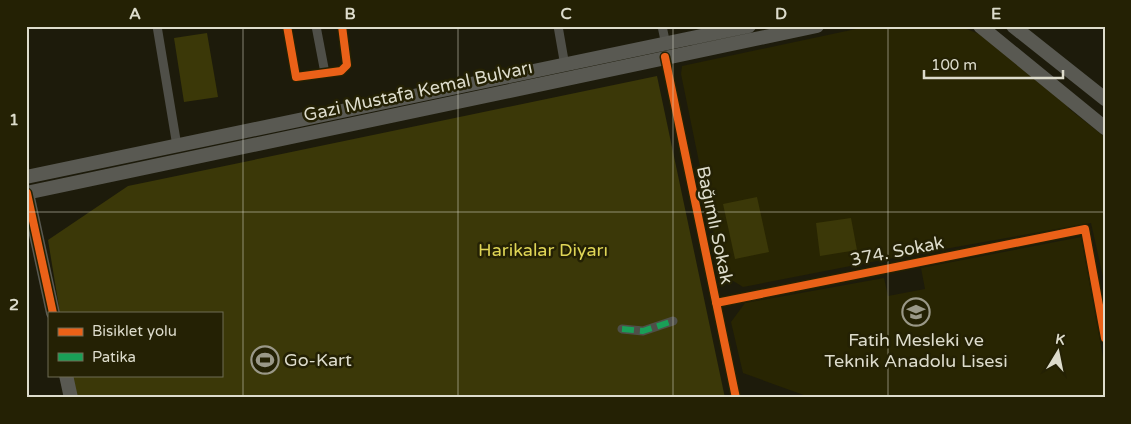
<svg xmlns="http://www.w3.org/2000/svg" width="1131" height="424" viewBox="0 0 1131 424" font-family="'Varela Round',sans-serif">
  <rect width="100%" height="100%" fill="#1d1b0b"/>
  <path fill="#282502" d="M 870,26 L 959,26 L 979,34 L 1070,100 L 1068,108 L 1105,137 L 1105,286 L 1091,223 L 871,262 L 743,287 L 722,274 L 681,74 L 682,66 Z
    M 1081,237 L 1105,368 L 1105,398 L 812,398 L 743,373 L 731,322 L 745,303 L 884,278 L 888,296 L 925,289 L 921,268 Z"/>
  <path fill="#3b3808" d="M 207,33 L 218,97 L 184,102 L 174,38 Z
    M 657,76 L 725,398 L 74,398 L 71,375 L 221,375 L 221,313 L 60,313 L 48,240 L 128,186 Z
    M 757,197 L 769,252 L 735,259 L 723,204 Z
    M 851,218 L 857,250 L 820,256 L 816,223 Z"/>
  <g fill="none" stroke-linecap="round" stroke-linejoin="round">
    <path stroke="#4f4f48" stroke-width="9" d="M 157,26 L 177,146
      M 287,26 L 296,77 L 341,71 L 347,65 L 342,26
      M 316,26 L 325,73
      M 558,26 L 565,66
      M 662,26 L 666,45
      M 665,57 L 736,398
      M 716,303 L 1085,229 L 1105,338
      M 622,329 L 643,331 L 673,321"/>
    <path stroke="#595952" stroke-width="14" d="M 980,26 L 1105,128
      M 1013,26 L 1105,99
      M 26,177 L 749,26
      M 26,193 L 817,26
      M 27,193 L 53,313
      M 66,375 L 71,398"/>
    <path stroke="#1a9f57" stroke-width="6" stroke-dasharray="12 6" stroke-linecap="butt" d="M 622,329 L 643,331 L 673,321"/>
    <g stroke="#242104" stroke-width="11">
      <path id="cycleway" d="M 287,26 L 296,77 L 341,71 L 347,65 L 342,26
        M 665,57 L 736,398
        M 27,193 L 53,313
        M 716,303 L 1085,229 L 1105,338"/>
    </g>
    <use href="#cycleway" stroke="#ea6118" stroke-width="8"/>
  </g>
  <path fill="none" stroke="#dddccc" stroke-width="1" stroke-opacity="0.55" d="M 243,26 L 243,398M 458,26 L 458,398M 673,26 L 673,398M 888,26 L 888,398M 26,212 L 1105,212"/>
  <defs>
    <g id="school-ring" transform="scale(1.4375)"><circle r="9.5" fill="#242104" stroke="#9a9888" stroke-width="1.5"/><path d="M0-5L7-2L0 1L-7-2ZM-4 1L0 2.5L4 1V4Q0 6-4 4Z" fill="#9a9888"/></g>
    <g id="stadium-ring" transform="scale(1.4375)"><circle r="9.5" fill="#242104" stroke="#9a9888" stroke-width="1.5"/><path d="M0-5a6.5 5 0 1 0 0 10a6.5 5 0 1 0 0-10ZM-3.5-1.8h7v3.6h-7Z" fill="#9a9888"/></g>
  </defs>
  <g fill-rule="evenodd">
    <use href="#school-ring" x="916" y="312"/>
    <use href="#stadium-ring" x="265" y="360"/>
  </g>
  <g text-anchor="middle" stroke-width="5" stroke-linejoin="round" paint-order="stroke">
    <g font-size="18" fill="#dddccc" stroke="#242104">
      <text transform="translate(418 91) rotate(-12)" y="6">Gazi Mustafa Kemal Bulvarı</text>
      <text transform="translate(715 225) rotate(78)" y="6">Bağımlı Sokak</text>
      <text transform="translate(897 251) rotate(-11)" y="6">374. Sokak</text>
    </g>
    <g font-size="18" fill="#dfd556" stroke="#242104">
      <text x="543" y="256">Harikalar Diyarı</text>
    </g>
    <g font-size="18" fill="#dddccc" stroke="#242104">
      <text x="916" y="346">Fatih Mesleki ve<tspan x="916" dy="21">Teknik Anadolu Lisesi</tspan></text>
      <text x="284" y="366" text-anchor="start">Go-Kart</text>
    </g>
  </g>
  <rect width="1131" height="424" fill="none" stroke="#242104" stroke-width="55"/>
  <rect x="48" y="312" width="175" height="65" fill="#242104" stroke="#6e6c54"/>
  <rect x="58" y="328" width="25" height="8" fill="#ea6118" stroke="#6e6c54"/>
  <text x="92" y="336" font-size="15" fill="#dddccc">Bisiklet yolu</text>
  <rect x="58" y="353" width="25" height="8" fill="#1a9f57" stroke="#6e6c54"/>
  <text x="92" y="362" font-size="15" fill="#dddccc">Patika</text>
  <g transform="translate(1058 352) rotate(10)" stroke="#242104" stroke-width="4" paint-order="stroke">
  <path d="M0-4L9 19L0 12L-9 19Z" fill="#dddccc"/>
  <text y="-8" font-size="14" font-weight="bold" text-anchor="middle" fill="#dddccc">K</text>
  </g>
  <path d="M924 70v8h139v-8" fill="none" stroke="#dddccc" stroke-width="2.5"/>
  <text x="931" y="70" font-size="15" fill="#dddccc" stroke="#242104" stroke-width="4" paint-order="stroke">100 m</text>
  <rect x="28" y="28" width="1076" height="368" fill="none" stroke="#dddccc" stroke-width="2"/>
  <g font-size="16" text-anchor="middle" font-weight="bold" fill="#dddccc">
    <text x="135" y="19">A</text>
    <text x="350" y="19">B</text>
    <text x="566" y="19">C</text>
    <text x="781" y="19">D</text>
    <text x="996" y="19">E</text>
    <text x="14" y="125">1</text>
    <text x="14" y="310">2</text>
  </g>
</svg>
